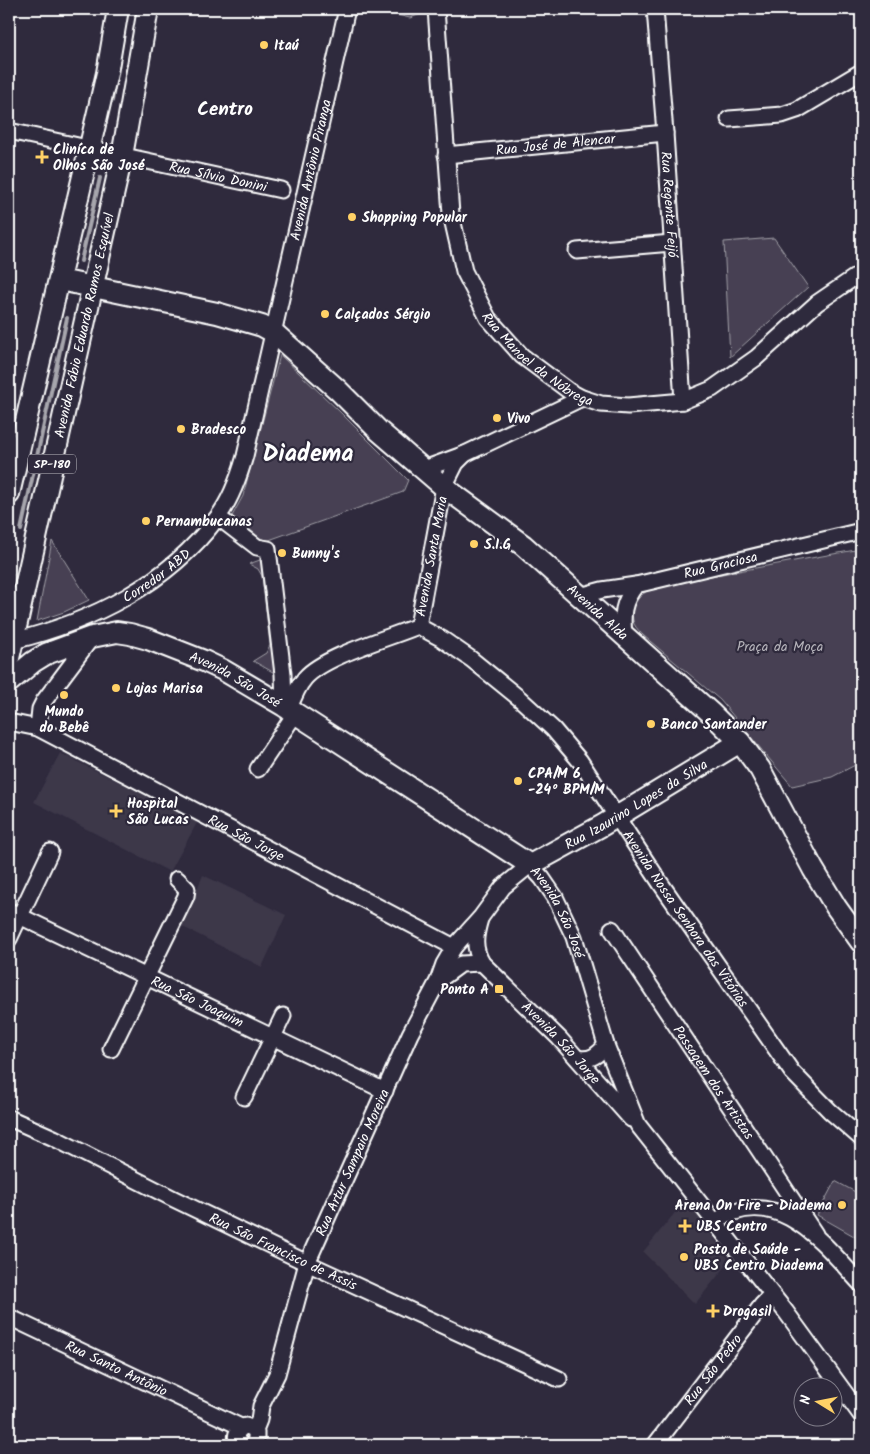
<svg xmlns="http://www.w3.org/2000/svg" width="870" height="1454" viewBox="0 0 870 1454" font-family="Kalam,sans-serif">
  <rect width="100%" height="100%" fill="#2f2a3d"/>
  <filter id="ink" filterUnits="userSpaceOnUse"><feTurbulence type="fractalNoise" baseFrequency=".02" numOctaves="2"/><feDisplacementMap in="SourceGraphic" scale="10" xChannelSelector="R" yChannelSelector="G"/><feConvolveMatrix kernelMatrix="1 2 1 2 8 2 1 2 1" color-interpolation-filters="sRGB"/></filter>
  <g filter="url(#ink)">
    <path fill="#3c3749" d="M 60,753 L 198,821 L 170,872 L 34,802 Z
      M 203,875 L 286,915 L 262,967 L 181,926 Z
      M 686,1199 L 730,1261 L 695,1304 L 643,1252 Z"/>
    <path fill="#464152" stroke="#a2a0a8" d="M 371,9 L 426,9 L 426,12 L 410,18 Z
      M 774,238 L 808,287 L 730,357 L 724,242 Z
      M 280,355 L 339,411 L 408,480 L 403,492 L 269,540 L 259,539 L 231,518 L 243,496 Z
      M 52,541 L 89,600 L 64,612 L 37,621 Z
      M 861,549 L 861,762 L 832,777 L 792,786 L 720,700 L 644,636 C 641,633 636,628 634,624 C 632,619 632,612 633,608 C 640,590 655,587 672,583 Z
      M 276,554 L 289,676 L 280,676 L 253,661 L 266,653 L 270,645 L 262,576 L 258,569 L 249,564 Z
      M 835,1181 L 861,1195 L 861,1240 L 817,1215 Z"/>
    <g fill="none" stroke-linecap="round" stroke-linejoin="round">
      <path stroke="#a7a6ad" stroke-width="4" d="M 112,101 L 116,76
        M 81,261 L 100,178
        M 21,530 L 67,318
        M 9,586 L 11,575"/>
      <g stroke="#fff" stroke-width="19">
        <g id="minor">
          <path id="s1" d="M 436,9 L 451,214 L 464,271 L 488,318 L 522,356 L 569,391 L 582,398 L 601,404 L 628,406 L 683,401 L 712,389 L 756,358 L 817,303 L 861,273"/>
          <path id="s2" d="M 655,9 L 665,133 L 683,401"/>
          <path d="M 729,119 L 782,115 L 797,110 L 861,72"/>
          <path id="s3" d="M 9,131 L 281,190"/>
          <path id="s4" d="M 446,155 L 665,133"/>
          <path d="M 577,251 L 672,243"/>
          <path d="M 424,469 L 465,454 L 582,398"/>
          <path d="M 218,517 L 257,547 L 268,549 L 283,674 L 284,706"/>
          <path id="s5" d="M 580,596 L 602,590 L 636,585 L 861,531"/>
          <path id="s6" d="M 418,626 L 442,639 L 471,659 L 519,698 L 553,729 L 580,761 L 661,884 L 792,1072 L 830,1111 L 861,1138"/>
          <path id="s7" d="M 418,626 L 444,487 L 456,463 L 465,454"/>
          <path d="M 624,636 C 622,614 622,603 636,585"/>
          <path id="s8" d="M 13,641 C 91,622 168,584 217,518 C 231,500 239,477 245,456 L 347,9"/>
          <path d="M 289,709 C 293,698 297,687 305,678 C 324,656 389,638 418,626"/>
          <path id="s9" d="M 9,722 L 38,728 L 454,947"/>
          <path d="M 38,728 L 40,709 L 44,701 L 92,637"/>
          <path d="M 258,769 L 295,714"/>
          <path id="s10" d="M 9,911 L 385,1091"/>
          <path id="s11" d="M 480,919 C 475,936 473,947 482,963 L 559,1038 L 631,1119"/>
          <path id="s12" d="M 612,929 L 815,1234"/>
          <path d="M 9,939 L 50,852"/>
          <path d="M 439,980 L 461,964 L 482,963"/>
          <path d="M 111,1049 L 186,896 L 187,889 L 177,879"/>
          <path d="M 577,1058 C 591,1061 598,1055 606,1045"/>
          <path d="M 244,1097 L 283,1016"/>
          <path id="s13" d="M 9,1118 L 54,1138 L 174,1199 L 307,1263 L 559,1379"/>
          <path d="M 714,1222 C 777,1181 822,1242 861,1284"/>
          <path id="s14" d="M 9,1317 L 241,1427"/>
          <path id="s15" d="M 255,1430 L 259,1420 L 261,1406 L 277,1374 L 307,1263 L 410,1034 L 438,981 L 444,964 L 454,947 L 481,917 L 503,887 L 530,865 L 542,878 L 555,897 L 574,937 L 606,1045 L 638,1125 L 786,1312 L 861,1415"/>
          <path d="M 241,1445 C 233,1438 236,1429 246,1426 L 252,1428 L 256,1432 L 256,1441 L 252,1445"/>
          <path id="s16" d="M 655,1445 L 762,1305 L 772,1295"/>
        </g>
      </g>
      <g stroke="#fff" stroke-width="24">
        <g id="major">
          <path id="s17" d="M 60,280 L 217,313 L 262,326 L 273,332 L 338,390 L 379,431 L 444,487 L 523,545 L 712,714 L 740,742 L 760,769 L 813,869 L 836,907 L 861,942"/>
          <path d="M 9,494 L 107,73 L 118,9"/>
          <path id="s18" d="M 9,658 L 122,156 L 148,9"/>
          <path id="s19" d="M 9,682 L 33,662 L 46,654 L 92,637 L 117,632 L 130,634 L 148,639 L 204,661 L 223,670 L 284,706 L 530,865 L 603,825 L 740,742"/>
        </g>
      </g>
      <use href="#minor" stroke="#2f2a3d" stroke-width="15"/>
      <use href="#major" stroke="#2f2a3d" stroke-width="20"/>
    </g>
  </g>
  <g fill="#ffd166" stroke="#2f2a3d" stroke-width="2">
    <circle cx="264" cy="45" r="5"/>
    <path d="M39.5 149.5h5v5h5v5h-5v5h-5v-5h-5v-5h5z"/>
    <circle cx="352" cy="217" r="5"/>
    <circle cx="325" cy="314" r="5"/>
    <circle cx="497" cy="418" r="5"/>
    <circle cx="181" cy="429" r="5"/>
    <circle cx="146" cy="521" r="5"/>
    <circle cx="474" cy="544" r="5"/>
    <circle cx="282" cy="553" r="5"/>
    <circle cx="116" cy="688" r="5"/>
    <circle cx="64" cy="695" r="5"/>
    <circle cx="651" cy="724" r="5"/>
    <circle cx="518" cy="781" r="5"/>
    <path d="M113.5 803.5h5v5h5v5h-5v5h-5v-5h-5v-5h5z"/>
    <rect x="494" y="984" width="10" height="10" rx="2.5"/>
    <circle cx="842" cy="1205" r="5"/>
    <path d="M682.5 1218.5h5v5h5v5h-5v5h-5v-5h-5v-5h5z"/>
    <circle cx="684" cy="1257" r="5"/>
    <path d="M710.5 1303.5h5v5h5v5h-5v5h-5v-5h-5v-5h5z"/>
  </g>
  <g text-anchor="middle" stroke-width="4.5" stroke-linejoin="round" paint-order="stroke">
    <rect fill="#2f2a3d" stroke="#c1bfc5" stroke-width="1" x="28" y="454.5" width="48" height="19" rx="4"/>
    <g font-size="12" font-weight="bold" fill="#fff">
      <text x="52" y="468">SP-180</text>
    </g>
    <g font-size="14" font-weight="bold" fill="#fff" stroke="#2f2a3d" text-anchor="start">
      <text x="274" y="50">Itaú</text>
      <text x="53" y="154">Cliníca de<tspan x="53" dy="16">Olhos São José</tspan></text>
      <text x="362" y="222">Shopping Popular</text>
      <text x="335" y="319">Calçados Sérgio</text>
      <text x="507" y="423">Vivo</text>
      <text x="191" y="434">Bradesco</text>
      <text x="156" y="526">Pernambucanas</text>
      <text x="484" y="549">S.I.G</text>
      <text x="292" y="558">Bunny's</text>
      <text x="126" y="693">Lojas Marisa</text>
      <text x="64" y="716" text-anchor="middle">Mundo<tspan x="64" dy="16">do Bebê</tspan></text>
      <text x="661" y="729">Banco Santander</text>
      <text x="528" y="778">CPA/M 6<tspan x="528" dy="16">-24º BPM/M</tspan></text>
      <text x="127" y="808">Hospital<tspan x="127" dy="16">São Lucas</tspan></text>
      <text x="489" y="994" text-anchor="end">Ponto A</text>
      <text x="832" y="1210" text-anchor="end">Arena On Fire - Diadema</text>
      <text x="696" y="1231">UBS Centro</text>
      <text x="694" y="1254">Posto de Saúde -<tspan x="694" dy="16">UBS Centro Diadema</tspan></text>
      <text x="723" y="1316">Drogasil</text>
    </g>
    <g font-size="14" fill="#fff" stroke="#2f2a3d">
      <text dy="5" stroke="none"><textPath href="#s4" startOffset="110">Rua José de Alencar</textPath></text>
      <text dy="5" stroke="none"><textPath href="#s8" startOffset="605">Avenida Antônio Piranga</textPath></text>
      <text dy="5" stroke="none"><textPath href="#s3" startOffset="214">Rua Sílvio Donini</textPath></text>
      <text dy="5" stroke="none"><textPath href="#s2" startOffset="196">Rua Regente Feijó</textPath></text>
      <text dy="5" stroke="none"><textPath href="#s18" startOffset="341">Avenida Fábio Eduardo Ramos Esquível</textPath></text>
      <text dy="5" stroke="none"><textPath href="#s1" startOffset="382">Rua Manoel da Nóbrega</textPath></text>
      <text dy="5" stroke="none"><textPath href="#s7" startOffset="71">Avenida Santa Maria</textPath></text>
      <text dy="5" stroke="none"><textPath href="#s5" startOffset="144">Rua Graciosa</textPath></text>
      <text dy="5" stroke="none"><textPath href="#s8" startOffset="159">Corredor ABD</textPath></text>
      <text dy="5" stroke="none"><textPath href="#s17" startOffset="649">Avenida Alda</textPath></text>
      <text dy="5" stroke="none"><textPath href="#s19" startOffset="249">Avenida São José</textPath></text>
      <text dy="5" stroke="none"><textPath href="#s19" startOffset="720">Rua Izaurino Lopes da Silva</textPath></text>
      <text dy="5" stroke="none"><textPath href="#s9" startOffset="265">Rua São Jorge</textPath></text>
      <text dy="5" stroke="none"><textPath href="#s15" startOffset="692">Avenida São José</textPath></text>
      <text dy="5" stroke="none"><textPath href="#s6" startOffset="402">Avenida Nossa Senhora das Vitórias</textPath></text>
      <text dy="5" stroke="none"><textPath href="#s10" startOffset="209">Rua São Joaquim</textPath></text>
      <text dy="5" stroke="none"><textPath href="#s11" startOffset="158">Avenida São Jorge</textPath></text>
      <text dy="5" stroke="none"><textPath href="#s12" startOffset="184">Passagem dos Artistas</textPath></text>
      <text dy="5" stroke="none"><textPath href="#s15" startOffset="286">Rua Artur Sampaio Moreira</textPath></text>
      <text dy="5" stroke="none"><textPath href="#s13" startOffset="305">Rua São Francisco de Assis</textPath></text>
      <text dy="5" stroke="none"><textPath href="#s14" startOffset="119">Rua Santo Antônio</textPath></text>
      <text dy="5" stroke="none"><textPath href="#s16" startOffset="95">Rua São Pedro</textPath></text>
    </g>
    <g font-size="14" fill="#b5b3ba" stroke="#2f2a3d">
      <text x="780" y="651">Praça da Moça</text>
    </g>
    <g font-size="19" font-weight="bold" fill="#fff" stroke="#2f2a3d">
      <text x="225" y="115">Centro</text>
    </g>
    <g font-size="24" font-weight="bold" fill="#fff" stroke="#2f2a3d">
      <text x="308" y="461">Diadema</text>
    </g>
  </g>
  <rect width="870" height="1454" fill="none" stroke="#2f2a3d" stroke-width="30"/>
  <rect x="15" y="15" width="840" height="1424" fill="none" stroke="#fff" stroke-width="2" filter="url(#ink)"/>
  <g transform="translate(818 1402) rotate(280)"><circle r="24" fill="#2f2a3d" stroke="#827f8b"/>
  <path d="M0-4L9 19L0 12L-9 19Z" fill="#ffd166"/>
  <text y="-8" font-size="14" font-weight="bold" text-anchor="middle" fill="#ffffff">N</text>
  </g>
</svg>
